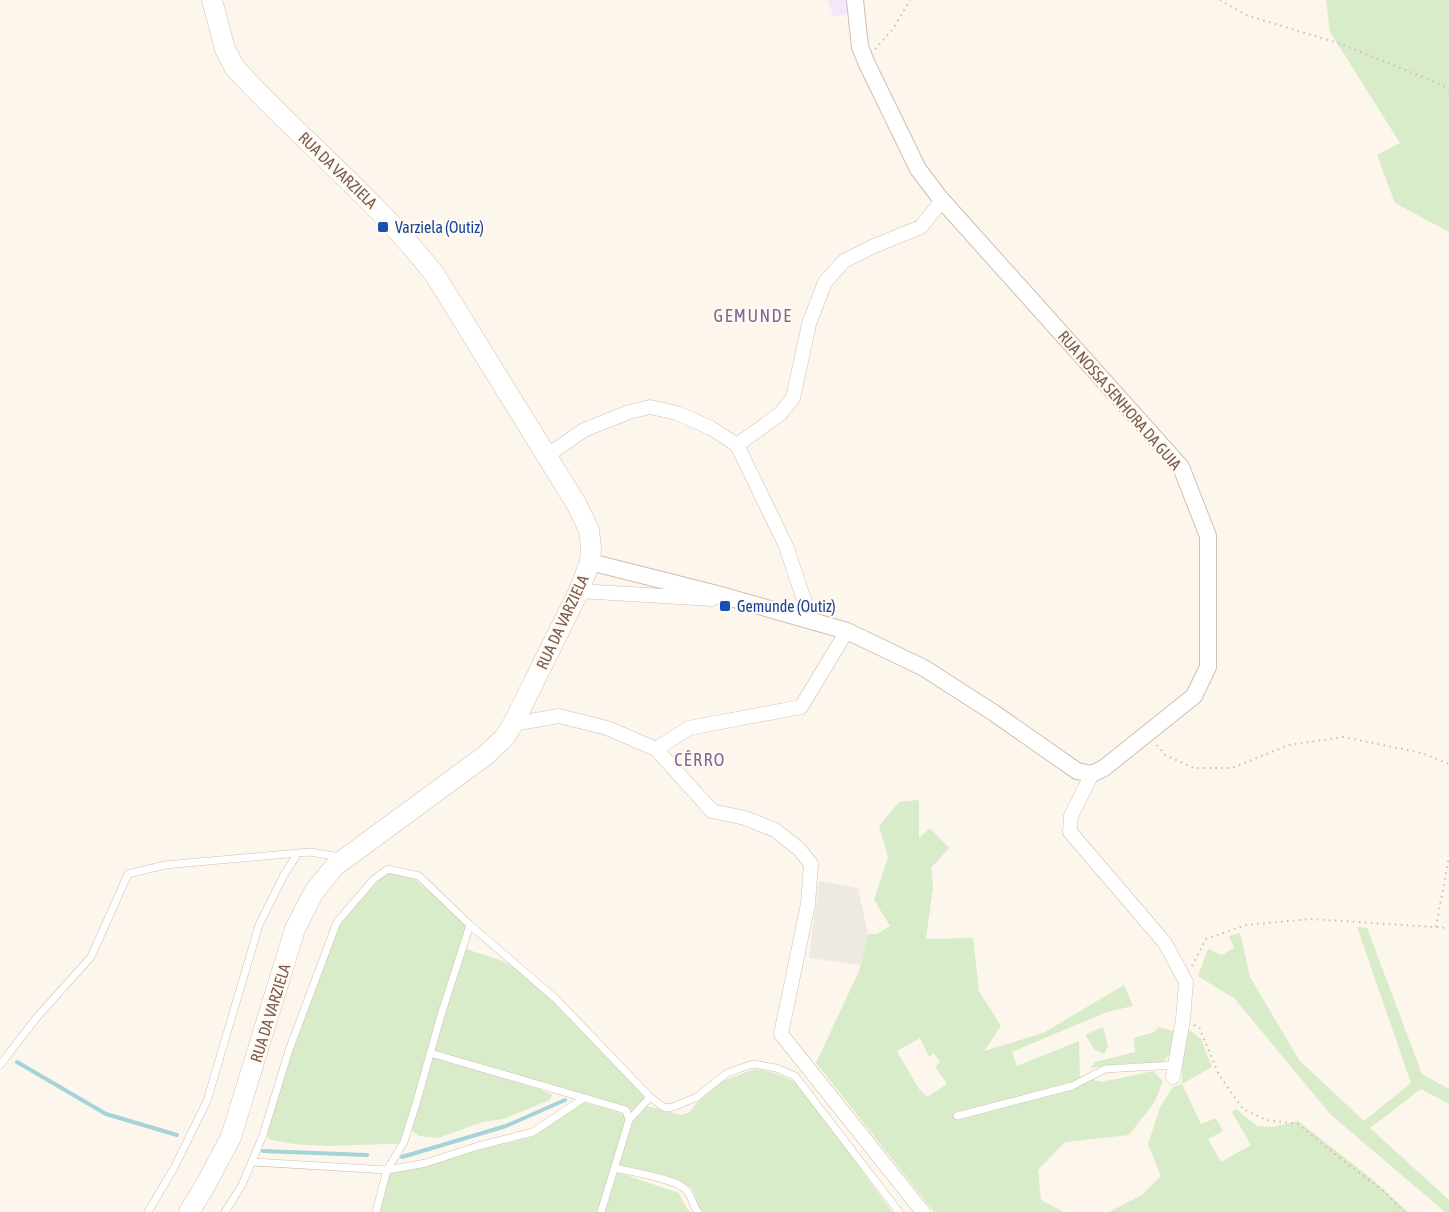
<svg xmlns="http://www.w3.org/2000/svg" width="1449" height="1212" viewBox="0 0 1449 1212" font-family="'Asap Condensed',sans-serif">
  <rect width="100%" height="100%" fill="#fdf6ec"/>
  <path fill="#efe9e4" d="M 819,881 L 858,888 L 868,934 L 860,965 L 809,958 Z"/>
  <path fill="#f3e8fa" d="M 828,0 L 847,0 L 847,15 L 833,16 Z"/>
  <path fill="#d8ecc9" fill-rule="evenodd" d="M 1326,0 L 1449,0 L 1449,232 L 1395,203 L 1377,155 L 1400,143 L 1330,32 Z
    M 919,800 L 919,838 L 930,828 L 949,848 L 931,868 L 933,887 L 926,939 L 973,938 L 979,991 L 1001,1026 L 984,1051 L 1043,1033 L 1124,985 L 1133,1006 L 1107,1012 L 1012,1052 L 1017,1066 L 1079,1041 L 1080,1076 L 1101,1082 L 1153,1071 L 1163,1081 L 1154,1103 L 1129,1135 L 1065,1142 L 1038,1170 L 1041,1200 L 1064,1212 L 934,1212 L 816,1063 L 859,971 L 868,934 L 877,934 L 890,926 L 874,900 L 888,857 L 879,826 L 899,802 ZM 920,1038 L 929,1057 L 934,1053 L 940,1062 L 935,1067 L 947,1084 L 927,1097 L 919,1089 L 897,1051 Z
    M 388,873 L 412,877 L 458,916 L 465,925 L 465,932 L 401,1140 L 397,1144 C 357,1144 307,1150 269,1139 L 267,1134 L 293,1044 L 337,926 L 373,885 Z
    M 1357,927 L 1367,928 L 1422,1074 L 1449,1089 L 1449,1104 L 1421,1089 L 1370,1128 L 1449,1200 L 1449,1212 L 1445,1212 L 1330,1114 L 1235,999 L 1198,976 L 1208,949 L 1222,955 L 1234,948 L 1229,936 L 1240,933 L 1250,977 L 1299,1060 L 1364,1121 L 1411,1083 Z
    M 466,949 L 503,961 L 522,973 L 559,1006 L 645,1096 L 635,1111 L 433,1051 Z
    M 1103,1027 L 1108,1046 L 1104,1054 L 1095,1050 L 1085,1035 Z
    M 1159,1027 L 1174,1031 L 1174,1049 L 1162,1063 L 1133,1063 L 1090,1068 L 1095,1062 L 1135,1052 L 1134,1038 L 1154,1032 Z
    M 1188,1029 L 1201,1039 L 1212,1067 L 1182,1084 L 1201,1124 L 1216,1118 L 1223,1131 L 1208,1139 L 1221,1162 L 1251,1145 L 1232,1112 L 1236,1109 L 1257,1126 L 1273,1127 L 1298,1121 L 1373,1180 L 1408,1212 L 1109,1212 L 1142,1195 L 1161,1176 L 1148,1144 L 1160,1107 L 1173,1087 L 1182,1084 L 1182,1067 Z
    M 432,1057 L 539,1089 L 552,1095 L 550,1100 L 503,1119 L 483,1122 L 438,1138 L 419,1136 L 411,1130 Z
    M 755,1069 L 775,1073 L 795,1082 L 821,1114 L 892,1212 L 701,1212 C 695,1205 697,1196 692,1189 C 682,1176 636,1169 619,1165 L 629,1126 L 647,1106 L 681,1115 L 690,1112 L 702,1096 L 722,1081 Z
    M 582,1102 L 616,1111 L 625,1116 L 626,1122 L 599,1212 L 379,1212 L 388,1176 L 391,1173 L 418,1168 L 462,1154 L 532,1137 Z
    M 617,1172 L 679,1193 L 687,1209 L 691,1212 L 605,1212 Z"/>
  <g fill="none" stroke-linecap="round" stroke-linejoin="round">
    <path stroke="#a5d3da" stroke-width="4" d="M 17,1062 L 106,1114 L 177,1135
      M 263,1151 L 367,1155
      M 402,1157 L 506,1126 L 565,1100"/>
    <g stroke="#d1beb0" stroke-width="8">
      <path id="service" d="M 430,1053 L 626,1110 L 629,1120 L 601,1212
        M 0,1065 L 37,1017 L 91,957 L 128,874 L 165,865 L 310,852 L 341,857
        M 957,1116 L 1072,1086 L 1105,1069 L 1175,1065
        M 629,1120 L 650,1097
        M 252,1162 L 387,1170 L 426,1163 L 478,1146 L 533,1132 L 584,1098
        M 615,1168 C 632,1172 671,1178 684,1188 C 692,1194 692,1205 698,1212
        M 148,1212 L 174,1168 L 207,1101 L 259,925 L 284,875 L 298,853
        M 225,1212 L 242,1185 L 263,1135 L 289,1050 L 337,922 L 374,879 L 388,869 L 419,876 L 470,925 L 556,999 L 650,1097 L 665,1108 L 673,1107 L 697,1097 L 727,1073 L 753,1064 L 776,1068 L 795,1076 L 899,1212
        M 376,1212 L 387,1170 L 404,1142 L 416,1104 L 441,1015 L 470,925"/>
    </g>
    <g stroke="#d1beb0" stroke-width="15">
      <path id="minor" d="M 737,445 L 780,414 L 793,398 L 809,324 L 825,282 L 844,261 L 874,246 L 921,227 L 942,200
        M 545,457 L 584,430 L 629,412 L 650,407 L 677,413 L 711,428 L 737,445 L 786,546 L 804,600 L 804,619
        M 579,591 L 712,599 L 717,594
        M 513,724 L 559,716 L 607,728 L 656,749 L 712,811 L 745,818 L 775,830 L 799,849 L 811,864 L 808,904 L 781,1034 L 923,1212
        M 656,749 L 689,728 L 801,707 L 847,631
        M 1092,774 L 1071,816 L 1070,832 L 1165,943 L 1186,982 L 1183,1019 L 1173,1077"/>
    </g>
    <g stroke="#d1beb0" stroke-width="18">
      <path id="tertiary" d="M 590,562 L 717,594 L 847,631 L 924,668 L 994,713 L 1077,771 L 1092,774 L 1104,768 L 1194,696 L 1208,667 L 1208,536 L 1181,467 L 940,198 L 918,169 L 867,64 L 860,47 L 855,0"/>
    </g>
    <g stroke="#d6c0b0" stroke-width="21">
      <path id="secondary" d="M 189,1212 L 205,1186 L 231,1137 L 295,929 L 314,892 L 335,866 L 486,755 L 504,738 L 513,724 L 579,591 L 590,562 L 591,548 L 589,530 L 577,505 L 435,275 C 376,199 300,139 235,68 L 225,49 L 212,0"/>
    </g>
    <path stroke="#d9b8a5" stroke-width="2" stroke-dasharray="1.5 4.5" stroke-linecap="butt" d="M 1220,0 L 1246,15 L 1341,44 L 1435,82 L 1449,89
      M 875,49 L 893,29 L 910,0
      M 1157,745 L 1165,755 L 1194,768 L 1232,768 L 1289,745 L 1343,737 L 1422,753 L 1449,764
      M 1436,927 L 1449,857
      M 1192,966 L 1206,939 L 1246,925 L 1311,919 L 1449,928
      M 1194,1025 L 1199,1027 L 1219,1075 L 1243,1109 L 1266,1120 L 1298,1124 L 1341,1159 L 1384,1191 L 1404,1212"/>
    <use href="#service" stroke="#fff" stroke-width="7"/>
    <use href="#minor" stroke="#fff" stroke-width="14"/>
    <use href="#tertiary" stroke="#fff" stroke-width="16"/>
    <use href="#secondary" stroke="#fff" stroke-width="20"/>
  </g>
  <g fill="#1a4fb4" stroke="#fffaf3" stroke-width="2">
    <rect x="377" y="221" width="12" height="12" rx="3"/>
    <rect x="719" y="600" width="12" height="12" rx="3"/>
  </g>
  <g text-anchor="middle" stroke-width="4.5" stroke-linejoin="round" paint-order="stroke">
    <g font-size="16" fill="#7a5c4d" stroke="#fffaf3">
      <text transform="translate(338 170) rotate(44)" y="6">RUA DA VARZIELA</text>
      <text transform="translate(1120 400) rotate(49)" y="6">RUA NOSSA SENHORA DA GUIA</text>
      <text transform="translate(562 622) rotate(-65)" y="6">RUA DA VARZIELA</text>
      <text transform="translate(270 1013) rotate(-73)" y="6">RUA DA VARZIELA</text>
    </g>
    <g font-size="16" fill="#164399" stroke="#fffaf3" text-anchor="start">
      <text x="395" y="233">Varziela (Outiz)</text>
      <text x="737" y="612">Gemunde (Outiz)</text>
    </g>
    <g font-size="18" letter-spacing="1.5" fill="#846695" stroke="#fffaf3">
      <text x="753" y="322">GEMUNDE</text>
      <text x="700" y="766">CÊRRO</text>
    </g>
  </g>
</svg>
